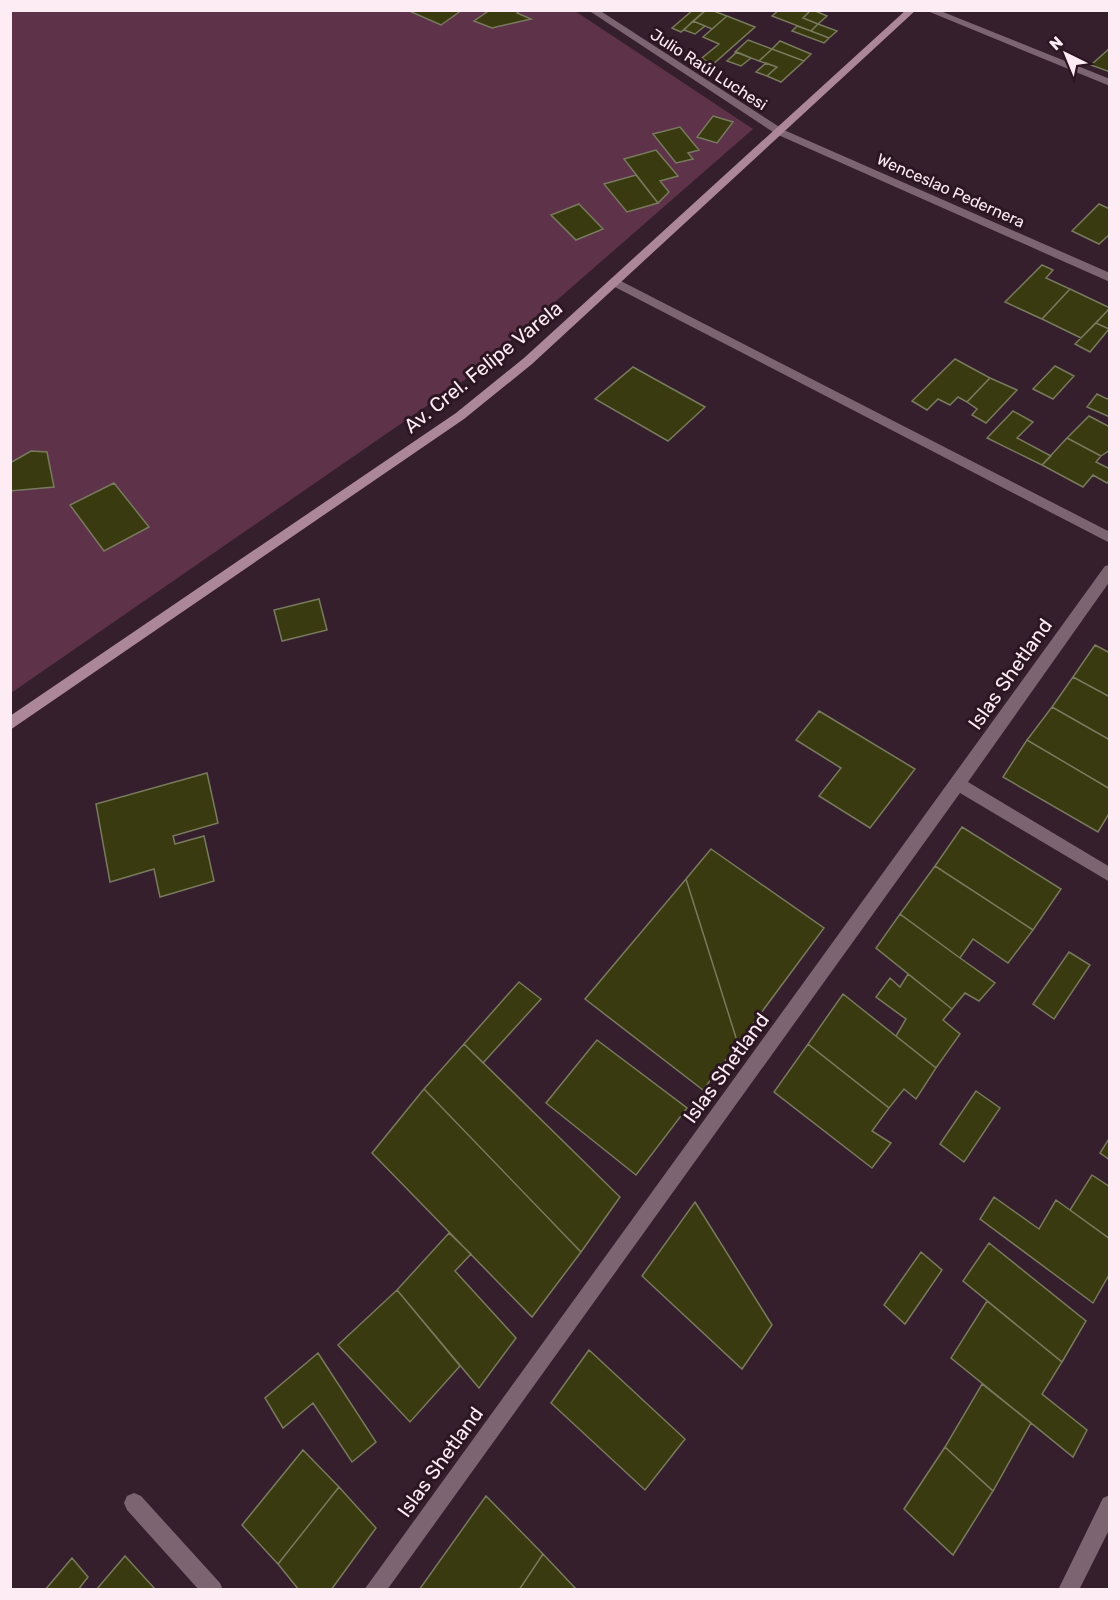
<svg xmlns="http://www.w3.org/2000/svg" width="1120" height="1600" viewBox="0 0 1120 1600" font-family="Rubik,sans-serif">
  <rect width="100%" height="100%" fill="#361f2c"/>
  <path fill="#5e334a" d="M 11,11 L 575,11 L 753,129 L 470,376 L 11,693 Z"/>
  <path fill="#393a0f" stroke="#787a5e" stroke-width="1.5" d="M 407,10 L 462,10 L 441,25 Z
    M 490,10 L 520,10 L 517,13 L 531,19 L 492,28 L 474,21 Z
    M 693,10 L 706,10 L 681,32 L 672,28 Z
    M 706,10 L 711,10 L 727,16 L 712,29 L 693,21 Z
    M 779,10 L 811,10 L 803,18 L 818,24 L 811,31 L 772,16 Z
    M 811,10 L 813,10 L 827,16 L 818,24 L 803,18 Z
    M 727,16 L 755,27 L 712,65 L 702,58 L 719,44 L 703,37 Z
    M 693,21 L 705,26 L 695,34 L 684,30 Z
    M 818,24 L 837,31 L 829,38 L 811,31 Z
    M 797,26 L 811,31 L 829,38 L 824,43 L 792,31 Z
    M 748,40 L 772,49 L 759,61 L 735,52 Z
    M 780,41 L 811,54 L 804,61 L 772,49 Z
    M 1110,48 L 1110,72 L 1091,65 Z
    M 772,49 L 804,61 L 781,82 L 767,76 L 777,67 L 759,61 Z
    M 737,52 L 751,58 L 741,66 L 727,61 Z
    M 766,63 L 777,67 L 767,76 L 756,72 Z
    M 713,116 L 733,122 L 717,143 L 697,137 Z
    M 680,127 L 699,150 L 688,153 L 693,159 L 676,163 L 653,134 Z
    M 656,150 L 678,176 L 660,181 L 669,192 L 658,203 L 624,159 Z
    M 636,175 L 658,203 L 627,212 L 604,184 Z
    M 579,204 L 603,229 L 576,240 L 551,215 Z
    M 1099,204 L 1110,209 L 1110,234 L 1099,244 L 1072,231 Z
    M 1042,265 L 1053,270 L 1046,278 L 1070,289 L 1042,319 L 1005,302 Z
    M 1070,289 L 1110,308 L 1081,338 L 1042,319 Z
    M 1110,308 L 1110,329 L 1109,329 L 1096,323 Z
    M 1096,323 L 1109,329 L 1090,352 L 1075,344 Z
    M 955,359 L 990,378 L 967,402 L 958,397 L 950,405 L 938,399 L 927,410 L 912,401 Z
    M 1055,366 L 1074,376 L 1053,399 L 1033,389 Z
    M 633,367 L 705,407 L 668,441 L 595,399 Z
    M 990,378 L 1017,390 L 986,423 L 972,415 L 977,409 L 967,402 Z
    M 1097,394 L 1107,399 L 1110,397 L 1110,417 L 1087,407 Z
    M 1013,411 L 1033,422 L 1017,438 L 1051,456 L 1042,465 L 987,438 Z
    M 1089,416 L 1110,427 L 1110,450 L 1101,456 L 1067,438 Z
    M 1067,438 L 1101,456 L 1096,462 L 1110,469 L 1110,480 L 1107,483 L 1093,475 L 1083,487 L 1042,465 Z
    M 31,451 L 47,452 L 54,487 L 10,491 L 10,463 Z
    M 114,483 L 149,527 L 104,551 L 70,505 Z
    M 319,599 L 327,630 L 282,641 L 274,610 Z
    M 1095,645 L 1110,653 L 1110,697 L 1073,677 Z
    M 1073,677 L 1110,697 L 1110,740 L 1052,707 Z
    M 1052,707 L 1110,740 L 1110,789 L 1027,740 Z
    M 819,711 L 915,769 L 870,828 L 819,796 L 841,768 L 796,740 Z
    M 1027,740 L 1110,789 L 1110,812 L 1098,832 L 1003,777 Z
    M 207,773 L 218,823 L 173,836 L 175,844 L 204,836 L 214,881 L 160,897 L 154,869 L 110,882 L 96,804 Z
    M 962,827 L 1061,889 L 1033,930 L 935,866 Z
    M 711,849 L 824,928 L 738,1044 L 686,879 Z
    M 935,866 L 1033,930 L 1008,963 L 973,939 L 960,958 L 900,914 Z
    M 686,879 L 738,1044 L 703,1090 L 585,999 Z
    M 900,914 L 960,958 L 995,983 L 979,1001 L 965,993 L 952,1009 L 876,948 Z
    M 1069,952 L 1090,965 L 1054,1019 L 1033,1004 Z
    M 908,974 L 952,1009 L 943,1020 L 960,1034 L 936,1068 L 896,1036 L 906,1019 L 876,997 L 890,978 L 900,987 Z
    M 519,982 L 541,999 L 483,1063 L 464,1044 Z
    M 843,994 L 936,1068 L 916,1099 L 904,1089 L 889,1108 L 808,1044 Z
    M 597,1040 L 687,1108 L 636,1175 L 546,1103 Z
    M 464,1044 L 620,1197 L 581,1252 L 424,1089 Z
    M 808,1044 L 889,1108 L 872,1131 L 891,1143 L 872,1168 L 774,1092 Z
    M 424,1089 L 581,1252 L 532,1317 L 372,1153 Z
    M 976,1091 L 1000,1108 L 964,1162 L 940,1144 Z
    M 1110,1137 L 1110,1160 L 1100,1153 Z
    M 1092,1175 L 1110,1187 L 1110,1239 L 1070,1210 Z
    M 994,1197 L 1039,1229 L 1056,1200 L 1110,1239 L 1110,1273 L 1093,1303 L 980,1219 Z
    M 695,1202 L 772,1325 L 742,1369 L 642,1276 Z
    M 449,1233 L 471,1254 L 455,1271 L 516,1338 L 479,1388 L 397,1290 Z
    M 989,1243 L 1086,1321 L 1062,1362 L 963,1281 Z
    M 921,1252 L 942,1270 L 905,1324 L 884,1305 Z
    M 397,1290 L 460,1366 L 410,1422 L 338,1345 Z
    M 987,1301 L 1062,1362 L 1042,1394 L 1087,1430 L 1073,1457 L 951,1358 Z
    M 589,1350 L 685,1439 L 645,1490 L 551,1403 Z
    M 318,1353 L 376,1442 L 352,1462 L 313,1403 L 283,1428 L 265,1398 Z
    M 982,1384 L 1031,1423 L 993,1491 L 945,1447 Z
    M 945,1447 L 993,1491 L 953,1555 L 904,1509 Z
    M 303,1450 L 339,1487 L 278,1564 L 242,1525 Z
    M 339,1487 L 376,1528 L 331,1590 L 299,1590 L 278,1564 Z
    M 486,1496 L 543,1554 L 519,1590 L 419,1590 Z
    M 543,1554 L 577,1590 L 519,1590 Z
    M 125,1556 L 155,1589 L 155,1590 L 96,1590 Z
    M 72,1558 L 88,1577 L 78,1590 L 45,1590 Z"/>
  <g fill="none" stroke-linecap="round" stroke-linejoin="round">
    <path fill="#7c6570" fill-rule="evenodd" d="M 588,10 L 599,10 L 784,130 L 1110,273 L 1110,282 L 776,134 Z
      M 925,10 L 938,10 L 1110,79 L 1110,86 Z
      M 615,278 L 1110,532 L 1110,543 L 611,285 L 611,279 Z
      M 1110,565 L 1110,581 L 968,782 L 1110,867 L 1110,882 L 960,793 L 387,1590 L 364,1590 L 1105,566 Z
      M 134,1493 L 141,1496 L 220,1583 L 223,1590 L 199,1590 L 127,1510 L 124,1503 L 127,1496 Z
      M 1110,1495 L 1110,1528 L 1079,1590 L 1058,1590 L 1103,1498 Z"/>
    <path fill="#ac879a" fill-rule="evenodd" d="M 906,10 L 916,10 L 532,364 L 464,419 L 10,730 L 10,716 L 456,413 L 524,358 Z"/>
  </g>
  <g text-anchor="middle" stroke-width="6" stroke-linejoin="round" paint-order="stroke">
    <g font-size="16" fill="#fdecf4" stroke="#2c1622">
      <text transform="translate(709 69) rotate(33)" y="6">Julio Raúl Luchesi</text>
      <text transform="translate(951 190) rotate(24)" y="6">Wenceslao Pedernera</text>
    </g>
    <g font-size="20" fill="#fdecf4" stroke="#2c1622">
      <text transform="translate(483 367) rotate(-39)" y="7">Av. Crel. Felipe Varela</text>
      <text transform="translate(1010 674) rotate(-55)" y="7">Islas Shetland</text>
      <text transform="translate(726 1068) rotate(-54)" y="7">Islas Shetland</text>
      <text transform="translate(440 1462) rotate(-54)" y="7">Islas Shetland</text>
    </g>
  </g>
  <rect width="1120" height="1600" fill="none" stroke="#fdecf4" stroke-width="24"/>
  <g transform="translate(1066 54) rotate(317)" stroke="#2c1622" stroke-width="4.5" paint-order="stroke">
  <path d="M0-4.5L10 22L0 15L-10 22Z" fill="#fdecf4"/>
  <text y="-9" font-size="16" font-weight="bold" text-anchor="middle" fill="#fdecf4">N</text>
  </g>
</svg>
